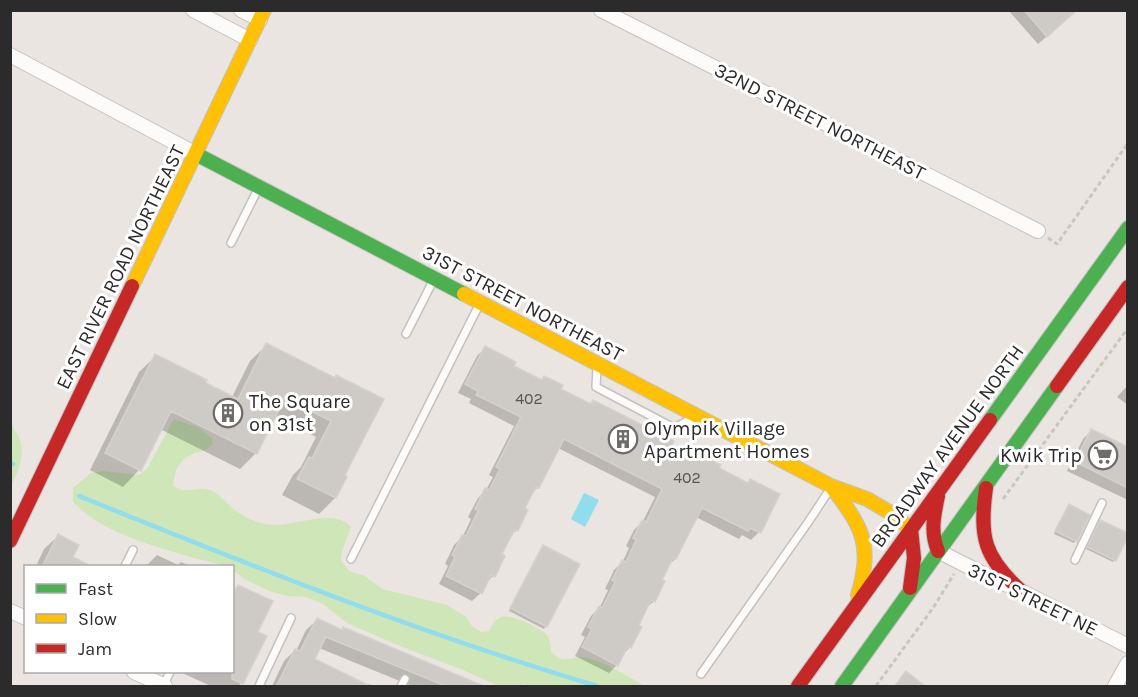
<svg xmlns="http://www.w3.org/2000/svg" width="1138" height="697" viewBox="0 0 1138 697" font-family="Karla,sans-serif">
  <rect width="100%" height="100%" fill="#eae5e0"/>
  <path fill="#cee6b8" d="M 174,419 L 197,427 L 212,438 L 213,444 C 207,450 203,451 195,453 C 179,459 176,468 173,485 C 186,497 197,484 212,491 C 220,495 224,500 230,506 C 241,516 260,526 276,525 C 297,525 336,508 351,527 L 342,551 L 341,560 L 349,571 L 365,576 L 382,589 L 447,605 L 466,617 L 471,625 L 481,632 L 489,631 C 492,625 495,619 501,617 C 513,614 537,627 546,634 C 550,639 551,646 551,652 C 564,664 566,658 581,657 C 597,657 630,678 645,686 L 530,686 L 524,684 L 520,686 L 499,686 L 463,670 L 400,646 L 347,623 L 323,604 L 306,597 L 287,596 L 269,591 L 244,579 L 233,570 L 232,566 L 226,566 C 216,563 205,561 194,558 C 152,545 104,534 73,502 L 73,488 L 91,473 L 103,471 L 139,475 L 147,469 Z
    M 10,423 C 13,428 18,434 20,440 C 25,454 18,474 11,486 Z"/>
  <path fill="#91ddee" d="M 584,493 L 599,500 L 585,527 L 571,519 Z"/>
  <path fill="#0003" d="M 1008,10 L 1074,10 L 1066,20 L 1038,44 Z
    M 267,345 L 334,379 L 337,376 L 343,476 L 335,498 L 319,514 L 282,495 L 293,475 L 301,467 L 316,437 L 274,416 L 256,453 L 240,469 L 160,429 L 139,470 L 123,487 L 90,470 L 139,372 L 156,356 L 232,397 L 250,361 Z
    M 485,348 L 512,366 L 541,381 L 544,378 L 559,390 L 590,405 L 593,402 L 670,446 L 699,460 L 702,457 L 717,469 L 759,532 L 751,540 L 742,535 L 739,539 L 696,517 L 675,559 L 667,567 L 654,601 L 645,609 L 637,626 L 640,628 L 630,647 L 622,656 L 617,665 L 609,673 L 575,656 L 585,637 L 581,635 L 591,616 L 600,607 L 608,590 L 605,589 L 614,570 L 623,561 L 629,548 L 626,546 L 634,530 L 643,521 L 655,497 L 558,448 L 538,487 L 530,496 L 523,509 L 517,530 L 508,538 L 500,555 L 493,576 L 485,584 L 481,593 L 472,601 L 439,584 L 448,566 L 445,564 L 454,545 L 463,536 L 471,519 L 468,517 L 478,498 L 486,490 L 493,477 L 489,475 L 514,426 L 469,403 L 471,399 L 458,393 L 477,356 Z
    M 1128,385 L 1128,405 L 1117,397 Z
    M 1091,431 L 1128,448 L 1128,500 L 1067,471 L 1083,439 Z
    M 1069,506 L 1076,541 L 1074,543 L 1054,534 Z
    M 1098,524 L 1115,560 L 1113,562 L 1086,549 Z
    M 58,536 L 71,557 L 90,566 L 36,566 L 44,549 Z
    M 541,549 L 578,564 L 544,629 L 509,611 Z
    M 157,555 L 178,565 L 181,562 L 190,566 L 146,566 Z
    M 238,586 L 256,632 L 242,683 L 238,686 L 211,686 L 182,673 L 182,672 L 232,672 L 232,592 Z
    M 317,620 L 341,631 L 343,629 L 484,686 L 412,686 L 319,648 L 313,659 L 366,685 L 368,684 L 373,686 L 272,686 L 284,661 L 295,650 L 296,651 L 306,630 Z"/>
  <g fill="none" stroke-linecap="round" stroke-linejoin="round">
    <path stroke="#91ddee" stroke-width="4.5" d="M 10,463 L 13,464
      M 79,496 C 249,565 421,634 597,686"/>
  </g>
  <path fill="#cecbc7" stroke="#d5d1cc" stroke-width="1.5" d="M 1024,10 L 1077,10 L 1047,37 Z
    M 266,343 L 335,378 L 336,375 L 384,399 L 345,475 L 347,477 L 336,498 L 297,479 L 309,457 L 312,458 L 331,421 L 285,398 L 257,454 L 171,411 L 141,471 L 105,453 L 155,354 L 207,380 L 206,383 L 238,399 Z
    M 485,346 L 516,362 L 514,366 L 542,380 L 544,376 L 563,385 L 561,389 L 591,404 L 593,400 L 674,441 L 672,445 L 700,459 L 702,455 L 721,465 L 719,468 L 748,483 L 750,479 L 780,494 L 761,533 L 750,528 L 748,531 L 702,508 L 676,559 L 673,558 L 662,580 L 665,581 L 655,602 L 651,600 L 639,625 L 642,627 L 631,648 L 628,646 L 618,666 L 582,647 L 592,629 L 588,627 L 599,606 L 602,608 L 615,582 L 612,580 L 622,560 L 626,562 L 636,540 L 633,538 L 642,520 L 646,522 L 662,489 L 564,439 L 539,488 L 536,487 L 525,508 L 528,510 L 518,531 L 515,529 L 502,554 L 505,556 L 495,577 L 491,575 L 482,594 L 446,576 L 455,557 L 452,555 L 462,535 L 466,536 L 478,511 L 475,509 L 485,488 L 489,490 L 500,469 L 496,467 L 521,417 L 476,395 L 478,391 L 465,384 Z
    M 1091,429 L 1128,447 L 1128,488 L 1075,462 Z
    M 1069,504 L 1090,515 L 1077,542 L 1055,531 Z
    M 1100,520 L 1128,533 L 1128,537 L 1116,561 L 1087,547 Z
    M 58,534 L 79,545 L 73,557 L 93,567 L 42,567 Z
    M 543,545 L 580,564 L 547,627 L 510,608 Z
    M 238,585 L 273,601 L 258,632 L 267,636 L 243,684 L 232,679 L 232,596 Z
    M 317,618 L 342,630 L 343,627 L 486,687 L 448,687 L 326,637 L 315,659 L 372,687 L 276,687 L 295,649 L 300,651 Z
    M 906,671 L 926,687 L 894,687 Z"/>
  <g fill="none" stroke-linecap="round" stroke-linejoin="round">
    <g stroke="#c3c2c2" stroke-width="10">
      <path id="lane" d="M 231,243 L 258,189
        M 406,334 L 433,281
        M 597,367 L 596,387 L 674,428 L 693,418
        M 351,559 L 479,305
        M 1075,560 L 1102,503
        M 125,566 L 133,550
        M 701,674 L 809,521 L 830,489
        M 163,686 L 170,672
        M 259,686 L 291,618
        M 401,686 L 405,679"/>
    </g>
    <g stroke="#c3c2c2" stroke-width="16">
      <path id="street" d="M 193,10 L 250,40
        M 241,10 L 260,20
        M 601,10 L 1038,231
        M 10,55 L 196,154
        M 938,551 L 987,576 L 1021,591 L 1128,646
        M 10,611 L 26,618
        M 134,672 L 165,686
        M 1115,686 L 1128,663"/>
    </g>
    <g stroke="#c3c2c2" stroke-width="16">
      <path id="fast" d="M 196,154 L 464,294
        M 990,420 L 1128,228
        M 842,686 L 1057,386"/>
    </g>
    <g stroke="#c3c2c2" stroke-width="16">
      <path id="slow" d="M 132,286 L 264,10
        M 464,294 L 831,486 L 867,499 L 889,512 L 911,529
        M 831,486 C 862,527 873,543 858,595"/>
    </g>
    <g stroke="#c3c2c2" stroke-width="16">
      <path id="jam" d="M 1057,386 L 1128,287
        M 986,488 C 979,537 984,557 1021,591
        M 938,496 C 934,515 930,532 938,551
        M 10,541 L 132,286
        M 910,588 L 914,558 L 911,529
        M 798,686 L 990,420"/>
    </g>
    <path stroke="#c6c6c6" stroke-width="3" stroke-dasharray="4.5 3" stroke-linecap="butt" d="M 1048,238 L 1057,244 L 1128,143
      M 1003,499 L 1128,328
      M 876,686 L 933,608 L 954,574"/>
    <use href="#lane" stroke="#fcfbfa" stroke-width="7"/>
    <use href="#street" stroke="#fcfbfa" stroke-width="14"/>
    <use href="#fast" stroke="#4caf50" stroke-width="14"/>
    <use href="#slow" stroke="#ffc107" stroke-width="14"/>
    <use href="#jam" stroke="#c62828" stroke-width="14"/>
  </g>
  <defs>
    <g id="building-ring" transform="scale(1.5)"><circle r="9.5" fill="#fff" stroke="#6e6c6a" stroke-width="1.5"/><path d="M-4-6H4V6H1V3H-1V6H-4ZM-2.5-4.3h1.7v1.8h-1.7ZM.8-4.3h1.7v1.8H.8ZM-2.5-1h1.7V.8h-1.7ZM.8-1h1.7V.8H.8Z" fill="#6e6c6a"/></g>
    <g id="supermarket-ring" transform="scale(1.5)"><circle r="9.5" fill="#fff" stroke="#6e6c6a" stroke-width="1.5"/><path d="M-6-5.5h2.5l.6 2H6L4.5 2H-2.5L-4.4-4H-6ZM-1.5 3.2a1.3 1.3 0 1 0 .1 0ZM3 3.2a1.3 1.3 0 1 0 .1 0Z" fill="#6e6c6a"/></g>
  </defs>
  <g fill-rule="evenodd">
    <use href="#building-ring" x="228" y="413"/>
    <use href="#building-ring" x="623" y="439"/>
    <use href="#supermarket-ring" x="1103" y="455"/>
  </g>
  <g text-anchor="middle" stroke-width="6" stroke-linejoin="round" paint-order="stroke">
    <g font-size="16" fill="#565554">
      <text x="529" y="404">402</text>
      <text x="687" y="483">402</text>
    </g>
    <g font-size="20" fill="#2b2b2b" stroke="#fff">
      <text transform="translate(820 121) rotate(27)" y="7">32ND STREET NORTHEAST</text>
      <text transform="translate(120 267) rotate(-64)" y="7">EAST RIVER ROAD NORTHEAST</text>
      <text transform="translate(523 303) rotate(28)" y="7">31ST STREET NORTHEAST</text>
      <text transform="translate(947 446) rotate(-54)" y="7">BROADWAY AVENUE NORTH</text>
      <text transform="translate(1033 599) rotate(26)" y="7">31ST STREET NE</text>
    </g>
    <g font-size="20" fill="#2b2b2b" stroke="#fff" text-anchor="start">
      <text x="249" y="408">The Square<tspan x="249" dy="23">on 31st</tspan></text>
      <text x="644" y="435">Olympik Village<tspan x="644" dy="23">Apartment Homes</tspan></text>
      <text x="1082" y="462" text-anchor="end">Kwik Trip</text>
    </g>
  </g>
  <rect width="1138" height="697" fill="none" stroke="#2b2b2b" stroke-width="24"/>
  <rect x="24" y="565" width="210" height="108" fill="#ffffff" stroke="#aaaaaa" stroke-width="1.5"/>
  <rect x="36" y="584" width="30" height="9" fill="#4caf50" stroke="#aaaaaa" stroke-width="1.5"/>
  <text x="78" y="595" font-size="18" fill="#2b2b2b">Fast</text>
  <rect x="36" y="614" width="30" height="9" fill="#ffc107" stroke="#aaaaaa" stroke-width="1.5"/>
  <text x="78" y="625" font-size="18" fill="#2b2b2b">Slow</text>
  <rect x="36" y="644" width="30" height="9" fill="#c62828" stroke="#aaaaaa" stroke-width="1.5"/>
  <text x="78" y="655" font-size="18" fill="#2b2b2b">Jam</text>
</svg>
